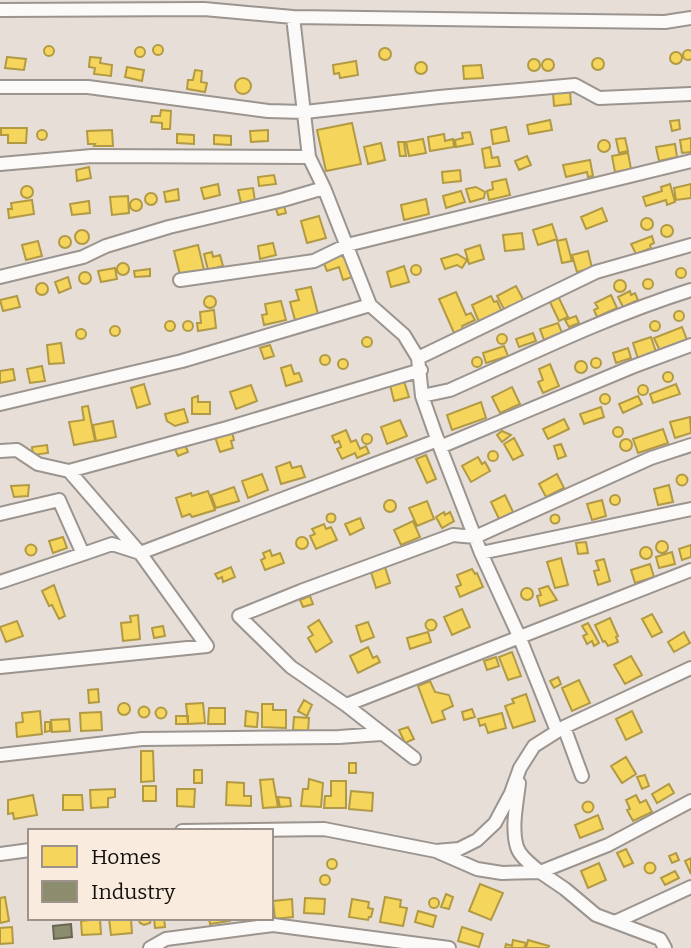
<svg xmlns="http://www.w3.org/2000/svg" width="691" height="948" viewBox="0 0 691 948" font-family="Bitter,serif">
  <rect width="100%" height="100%" fill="#e6ded7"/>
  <path fill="#f6d55c" stroke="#b29a44" stroke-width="2" d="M153 50a5 5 0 1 1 10 0a5 5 0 1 1-10 0Z
    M44 51a5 5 0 1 1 10 0a5 5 0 1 1-10 0Z
    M135 52a5 5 0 1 1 10 0a5 5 0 1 1-10 0Z
    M379 54a6 6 0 1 1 12 0a6 6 0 1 1-12 0Z
    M683 55a5 5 0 1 1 10 0a5 5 0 1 1-10 0Z
    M670 58a6 6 0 1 1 12 0a6 6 0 1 1-12 0Z
    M 7,57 L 26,59 L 24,70 L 5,68 Z
    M 90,57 L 101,58 L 100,63 L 112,65 L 111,76 L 94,74 L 95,68 L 89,67 Z
    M592 64a6 6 0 1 1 12 0a6 6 0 1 1-12 0Z
    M528 65a6 6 0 1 1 12 0a6 6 0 1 1-12 0Z
    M542 65a6 6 0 1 1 12 0a6 6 0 1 1-12 0Z
    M 356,61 L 358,75 L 340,78 L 339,73 L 334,74 L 333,65 Z
    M415 68a6 6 0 1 1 12 0a6 6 0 1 1-12 0Z
    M 481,65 L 483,78 L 464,79 L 463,66 Z
    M 127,67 L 144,70 L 142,81 L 125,77 Z
    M 195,70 L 202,71 L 201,82 L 207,83 L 205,92 L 187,89 L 188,80 L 193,80 Z
    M235 86a8 8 0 1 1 16 0a8 8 0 1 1-16 0Z
    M 570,92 L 571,104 L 554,106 L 553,93 Z
    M 161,110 L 171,111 L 170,129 L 162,129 L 162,123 L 151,122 L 152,116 L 160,116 Z
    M 550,120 L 552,130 L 529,134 L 527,125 Z
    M 679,120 L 680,129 L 672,131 L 670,121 Z
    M 352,123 L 361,164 L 326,171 L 317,130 Z
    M 506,127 L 509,141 L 493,144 L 491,130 Z
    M 1,128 L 27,128 L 26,143 L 8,143 L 8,135 L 1,135 Z
    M 112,130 L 113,146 L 94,146 L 95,144 L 88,144 L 87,131 Z
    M 268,130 L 268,141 L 251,142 L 250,131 Z
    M37 135a5 5 0 1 1 10 0a5 5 0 1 1-10 0Z
    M 470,132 L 473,144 L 456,147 L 455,140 L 463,138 L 462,133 Z
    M 177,134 L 194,135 L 194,144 L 177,143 Z
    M 444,134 L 445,141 L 453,139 L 454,147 L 430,151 L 428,137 Z
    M 214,135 L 231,136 L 231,145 L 214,144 Z
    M 625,138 L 628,151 L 619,153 L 616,139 Z
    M 691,138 L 691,152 L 682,153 L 680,140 Z
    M 423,139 L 426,153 L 409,156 L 406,142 Z
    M598 146a6 6 0 1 1 12 0a6 6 0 1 1-12 0Z
    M 398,142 L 404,142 L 406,156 L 400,156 Z
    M 381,143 L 385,160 L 368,164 L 364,147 Z
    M 675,144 L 677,157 L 659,161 L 656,147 Z
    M 490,147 L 492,158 L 498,157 L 500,166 L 485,168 L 482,149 Z
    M 628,153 L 631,169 L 615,172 L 612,156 Z
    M 527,156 L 531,165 L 519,170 L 515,161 Z
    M 590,160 L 593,176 L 588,177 L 587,172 L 566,177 L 563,165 Z
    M 89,167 L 91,178 L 77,181 L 76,170 Z
    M 460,170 L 461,181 L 443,183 L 442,172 Z
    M 274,175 L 276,184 L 259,186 L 258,177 Z
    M 506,179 L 510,195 L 489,200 L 487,191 L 493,189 L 492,182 Z
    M 218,184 L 220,195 L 204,199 L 201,188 Z
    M 670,184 L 675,202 L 667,205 L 666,200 L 646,206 L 643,197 L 662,191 L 661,187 Z
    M 691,184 L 691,198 L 676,200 L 674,188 Z
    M21 192a6 6 0 1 1 12 0a6 6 0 1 1-12 0Z
    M 476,187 L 485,192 L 484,198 L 470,202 L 466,189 Z
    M 253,188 L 255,201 L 241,203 L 238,190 Z
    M 178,189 L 179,200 L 166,202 L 164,192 Z
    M 461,191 L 465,202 L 446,208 L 443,196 Z
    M145 199a6 6 0 1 1 12 0a6 6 0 1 1-12 0Z
    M 128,196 L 129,213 L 112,215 L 110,197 Z
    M 426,199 L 429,214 L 404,220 L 401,205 Z
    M130 205a6 6 0 1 1 12 0a6 6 0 1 1-12 0Z
    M 32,200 L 34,214 L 9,218 L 8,209 L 12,209 L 11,203 Z
    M 89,201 L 90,213 L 72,215 L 70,204 Z
    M 284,206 L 286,213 L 278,215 L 276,209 Z
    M 602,208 L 607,221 L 586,229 L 581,217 Z
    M 319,216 L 326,238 L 307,243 L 301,221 Z
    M641 224a6 6 0 1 1 12 0a6 6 0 1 1-12 0Z
    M 552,224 L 557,239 L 538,245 L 533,230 Z
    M661 231a6 6 0 1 1 12 0a6 6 0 1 1-12 0Z
    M75 237a7 7 0 1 1 14 0a7 7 0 1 1-14 0Z
    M 522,233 L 524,249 L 505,251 L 503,235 Z
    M 652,236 L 654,243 L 650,245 L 651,248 L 636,254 L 631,244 Z
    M59 242a6 6 0 1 1 12 0a6 6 0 1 1-12 0Z
    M 566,239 L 572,261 L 562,263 L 557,241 Z
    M 38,241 L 42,256 L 26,260 L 22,245 Z
    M 273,243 L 276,255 L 260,259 L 258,246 Z
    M 198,245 L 204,270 L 180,275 L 174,251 Z
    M 480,245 L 484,259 L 469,264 L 465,250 Z
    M 588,251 L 592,268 L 577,272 L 572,255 Z
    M 212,252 L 213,257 L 220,255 L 223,266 L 208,270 L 204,254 Z
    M 457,254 L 467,260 L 462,268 L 457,265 L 445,269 L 441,259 Z
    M 340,255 L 347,260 L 352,277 L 343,280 L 339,267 L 327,271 L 323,261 Z
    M117 269a6 6 0 1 1 12 0a6 6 0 1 1-12 0Z
    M411 270a5 5 0 1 1 10 0a5 5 0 1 1-10 0Z
    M 404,266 L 409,282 L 391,287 L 387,272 Z
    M 115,268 L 117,279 L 101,282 L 98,271 Z
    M676 273a5 5 0 1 1 10 0a5 5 0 1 1-10 0Z
    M 150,269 L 150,276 L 135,277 L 134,271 Z
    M79 278a6 6 0 1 1 12 0a6 6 0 1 1-12 0Z
    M 68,277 L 71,288 L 59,293 L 55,282 Z
    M643 284a5 5 0 1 1 10 0a5 5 0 1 1-10 0Z
    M614 286a6 6 0 1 1 12 0a6 6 0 1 1-12 0Z
    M36 289a6 6 0 1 1 12 0a6 6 0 1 1-12 0Z
    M 516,286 L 524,301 L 505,311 L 497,296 Z
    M 311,287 L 318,314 L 295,320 L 290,302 L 299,300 L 296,290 Z
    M 630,291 L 631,295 L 635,293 L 638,300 L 623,307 L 618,297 Z
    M 456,292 L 466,315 L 471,313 L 475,320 L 462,326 L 463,329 L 454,333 L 439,299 Z
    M 611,295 L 617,308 L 597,317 L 594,310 L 598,308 L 595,303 Z
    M 17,296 L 20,307 L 3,311 L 0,300 Z
    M 491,296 L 494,302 L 497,301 L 502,312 L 479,322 L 472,305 Z
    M 558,296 L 568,317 L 559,321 L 549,300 Z
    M204 302a6 6 0 1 1 12 0a6 6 0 1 1-12 0Z
    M 281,301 L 286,320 L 264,325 L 262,315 L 267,314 L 265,304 Z
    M 214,310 L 216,328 L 198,331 L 197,323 L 201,323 L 200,312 Z
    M674 316a5 5 0 1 1 10 0a5 5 0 1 1-10 0Z
    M 576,316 L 579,323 L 569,327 L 565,320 Z
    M650 326a5 5 0 1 1 10 0a5 5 0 1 1-10 0Z
    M183 326a5 5 0 1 1 10 0a5 5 0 1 1-10 0Z
    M165 326a5 5 0 1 1 10 0a5 5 0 1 1-10 0Z
    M 558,323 L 562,333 L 544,340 L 540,329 Z
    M110 331a5 5 0 1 1 10 0a5 5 0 1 1-10 0Z
    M 682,327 L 687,340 L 660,351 L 654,338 Z
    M76 334a5 5 0 1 1 10 0a5 5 0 1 1-10 0Z
    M 533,333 L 536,341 L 519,347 L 516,339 Z
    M497 339a5 5 0 1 1 10 0a5 5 0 1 1-10 0Z
    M 651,337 L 656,352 L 638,359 L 633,343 Z
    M362 342a5 5 0 1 1 10 0a5 5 0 1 1-10 0Z
    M 61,343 L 64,363 L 49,364 L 47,345 Z
    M 270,345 L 274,356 L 264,359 L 260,348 Z
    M 504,346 L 508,356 L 486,363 L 483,353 Z
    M 628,348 L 631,358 L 616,363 L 613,353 Z
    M320 360a5 5 0 1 1 10 0a5 5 0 1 1-10 0Z
    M472 362a5 5 0 1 1 10 0a5 5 0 1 1-10 0Z
    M591 363a5 5 0 1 1 10 0a5 5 0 1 1-10 0Z
    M338 364a5 5 0 1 1 10 0a5 5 0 1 1-10 0Z
    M575 367a6 6 0 1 1 12 0a6 6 0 1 1-12 0Z
    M 550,364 L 559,386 L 543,393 L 538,382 L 543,380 L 539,369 Z
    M 291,365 L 294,374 L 299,373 L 302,381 L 286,386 L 281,368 Z
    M 42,366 L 45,381 L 30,383 L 27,369 Z
    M 13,369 L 15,380 L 0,383 L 0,371 Z
    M663 377a5 5 0 1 1 10 0a5 5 0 1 1-10 0Z
    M 404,381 L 409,397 L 394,401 L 390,385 Z
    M 144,384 L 150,404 L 137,408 L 131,388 Z
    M 676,384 L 680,394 L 653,403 L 650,394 Z
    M 251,385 L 257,401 L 236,409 L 230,392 Z
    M638 390a5 5 0 1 1 10 0a5 5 0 1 1-10 0Z
    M 512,387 L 520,404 L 500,413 L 492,397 Z
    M600 399a5 5 0 1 1 10 0a5 5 0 1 1-10 0Z
    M 198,396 L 198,402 L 210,402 L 210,414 L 192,414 L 192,398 Z
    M 638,396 L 642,404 L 623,413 L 619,404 Z
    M 481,402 L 486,418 L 452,430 L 447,415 Z
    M 88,406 L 95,441 L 74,445 L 69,422 L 84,420 L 82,407 Z
    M 601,407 L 604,417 L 584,424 L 580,414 Z
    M 184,409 L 188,422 L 175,426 L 167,421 L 165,414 Z
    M 690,417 L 691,433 L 675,438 L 670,422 Z
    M 564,419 L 569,429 L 548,439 L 543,429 Z
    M 400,420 L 407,436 L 387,444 L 381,427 Z
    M 113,421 L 116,437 L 96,441 L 93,425 Z
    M613 432a5 5 0 1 1 10 0a5 5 0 1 1-10 0Z
    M 663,429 L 668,443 L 638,453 L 633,439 Z
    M 346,430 L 351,442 L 356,440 L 360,449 L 366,446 L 369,453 L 357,458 L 355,453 L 342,459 L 337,449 L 341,447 L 339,441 L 335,443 L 332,436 Z
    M 502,431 L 511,435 L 502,442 L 497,435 Z
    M 232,432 L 234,440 L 231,441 L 233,448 L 220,452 L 215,437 Z
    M362 439a5 5 0 1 1 10 0a5 5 0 1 1-10 0Z
    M 514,438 L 523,455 L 513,460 L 504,444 Z
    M620 445a6 6 0 1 1 12 0a6 6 0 1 1-12 0Z
    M 561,444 L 566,456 L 558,459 L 554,446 Z
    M 47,445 L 48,453 L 33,455 L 32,447 Z
    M 185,445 L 188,452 L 178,456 L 175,449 Z
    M488 456a5 5 0 1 1 10 0a5 5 0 1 1-10 0Z
    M 426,455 L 436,479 L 427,483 L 416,459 Z
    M 478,457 L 482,464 L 485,462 L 490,471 L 471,482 L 462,466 Z
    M 290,462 L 292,468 L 301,466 L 305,477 L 281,484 L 276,467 Z
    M 262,474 L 268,490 L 248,498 L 242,481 Z
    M 557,474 L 564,488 L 546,497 L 539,484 Z
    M676.5 480a5.5 5.5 0 1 1 11 0a5.5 5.5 0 1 1-11 0Z
    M 29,485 L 28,496 L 14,497 L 11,486 Z
    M 669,485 L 673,502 L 658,505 L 654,489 Z
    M 234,487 L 239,501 L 216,508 L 211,495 Z
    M 208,491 L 215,510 L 192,517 L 190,514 L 182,517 L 176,498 L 191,493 L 192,496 Z
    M610 500a5 5 0 1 1 10 0a5 5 0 1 1-10 0Z
    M 505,495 L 513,512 L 499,519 L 491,502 Z
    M 602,500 L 606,516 L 592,520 L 587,504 Z
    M384 506a6 6 0 1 1 12 0a6 6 0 1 1-12 0Z
    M 427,501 L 434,519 L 417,526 L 409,508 Z
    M 444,512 L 445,515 L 450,512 L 454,521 L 442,528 L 436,517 Z
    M326.5 518a4.5 4.5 0 1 1 9 0a4.5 4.5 0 1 1-9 0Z
    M550.5 519a4.5 4.5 0 1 1 9 0a4.5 4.5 0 1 1-9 0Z
    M 360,518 L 364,528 L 350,535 L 345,524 Z
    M 413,521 L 420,537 L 401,545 L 394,530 Z
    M 324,524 L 326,529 L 331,527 L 337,540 L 316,549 L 310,536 L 315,534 L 312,529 Z
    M 63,537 L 67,548 L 53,553 L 49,541 Z
    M296 543a6 6 0 1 1 12 0a6 6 0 1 1-12 0Z
    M656 547a6 6 0 1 1 12 0a6 6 0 1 1-12 0Z
    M 586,542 L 588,553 L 578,554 L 576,543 Z
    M25.5 550a5.5 5.5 0 1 1 11 0a5.5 5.5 0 1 1-11 0Z
    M 691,545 L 691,557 L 682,560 L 679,549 Z
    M640 553a6 6 0 1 1 12 0a6 6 0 1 1-12 0Z
    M 270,550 L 272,556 L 280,553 L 284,563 L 265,570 L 261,560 L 265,558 L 263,553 Z
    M 672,552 L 675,564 L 659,568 L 656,557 Z
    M 561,558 L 568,585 L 555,588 L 547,562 Z
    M 604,559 L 610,581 L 598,585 L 594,571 L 599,570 L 596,561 Z
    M 650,564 L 654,577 L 635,583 L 631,570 Z
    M 231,567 L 235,577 L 223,582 L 222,577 L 218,579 L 215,574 Z
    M 385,567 L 390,583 L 376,588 L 371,572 Z
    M 472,569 L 475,574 L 477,573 L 483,587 L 460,597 L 456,587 L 461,585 L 457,575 Z
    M 54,585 L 65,616 L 59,619 L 52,605 L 49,606 L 42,591 Z
    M 548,586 L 557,600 L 540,606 L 537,596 L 541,595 L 539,589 Z
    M521 594a6 6 0 1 1 12 0a6 6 0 1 1-12 0Z
    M 310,596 L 313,604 L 303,607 L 300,600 Z
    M 462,609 L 470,627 L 452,635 L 444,617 Z
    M 652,614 L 662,632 L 652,637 L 642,619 Z
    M 138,615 L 140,639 L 123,641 L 121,623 L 131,622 L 130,616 Z
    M 610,618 L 618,636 L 616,637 L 618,642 L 608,646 L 605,641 L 603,642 L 595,625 Z
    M425.5 625a5.5 5.5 0 1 1 11 0a5.5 5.5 0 1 1-11 0Z
    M 319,620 L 332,642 L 316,652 L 308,638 L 313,635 L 308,627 Z
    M 17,621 L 23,636 L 6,642 L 0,627 Z
    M 368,622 L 374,637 L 361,642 L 356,626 Z
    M 588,623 L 599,643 L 594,646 L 592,641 L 587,644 L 583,636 L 587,634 L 582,626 Z
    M 163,626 L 165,636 L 154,638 L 152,628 Z
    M 428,632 L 431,642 L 410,649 L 407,638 Z
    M 684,632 L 690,643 L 674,652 L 668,642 Z
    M 368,647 L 373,658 L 377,656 L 380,662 L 358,673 L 350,656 Z
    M 512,652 L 521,676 L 508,680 L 499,657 Z
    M 631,656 L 642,675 L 625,684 L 614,665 Z
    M 496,657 L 499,666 L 487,670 L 484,661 Z
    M 558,677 L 561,684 L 554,688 L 550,681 Z
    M 579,680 L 590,703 L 572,711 L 562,688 Z
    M 430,681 L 435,692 L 449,695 L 453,706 L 442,711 L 445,719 L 432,723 L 418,686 Z
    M 98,689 L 99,702 L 89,703 L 88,690 Z
    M 526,694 L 535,721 L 513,728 L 505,706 L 514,703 L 512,699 Z
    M 304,700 L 312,705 L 307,716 L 298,711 Z
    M 203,703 L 205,723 L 188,724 L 186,704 Z
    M118 709a6 6 0 1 1 12 0a6 6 0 1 1-12 0Z
    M 262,704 L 273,704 L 273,710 L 286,710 L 286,728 L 262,727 Z
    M138.5 712a5.5 5.5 0 1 1 11 0a5.5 5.5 0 1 1-11 0Z
    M155.5 713a5.5 5.5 0 1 1 11 0a5.5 5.5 0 1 1-11 0Z
    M 209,708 L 225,708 L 225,724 L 208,724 Z
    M 472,709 L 475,717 L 464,720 L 462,712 Z
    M 40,711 L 42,734 L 17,737 L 16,723 L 23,722 L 22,713 Z
    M 246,711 L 258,713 L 257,727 L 245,726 Z
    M 632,711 L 642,732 L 626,740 L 616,719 Z
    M 101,712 L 102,730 L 81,731 L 80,713 Z
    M 502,713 L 506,728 L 488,733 L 485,724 L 480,726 L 478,719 Z
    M 176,716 L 188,716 L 188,724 L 176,724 Z
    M 294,717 L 309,718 L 308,731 L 293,730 Z
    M 69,719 L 70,731 L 52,732 L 51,720 Z
    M 45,722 L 50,722 L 50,731 L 45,732 Z
    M 408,727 L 414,739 L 405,743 L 399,730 Z
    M 141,751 L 153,751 L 154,781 L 141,782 Z
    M 626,757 L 636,774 L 622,783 L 611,766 Z
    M 349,763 L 356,763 L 356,773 L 349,773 Z
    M 194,770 L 202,770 L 202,783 L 194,783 Z
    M 645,775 L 649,786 L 642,789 L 637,777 Z
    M 273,779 L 278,807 L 263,808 L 260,780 Z
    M 309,779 L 323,783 L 321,807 L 301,806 L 303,789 L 308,789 Z
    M 331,781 L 346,781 L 346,808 L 324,808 L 325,796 L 331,796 Z
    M 227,782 L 244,783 L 244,796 L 251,796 L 251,806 L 226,805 Z
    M 669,784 L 674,793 L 657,803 L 652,794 Z
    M 143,786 L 156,786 L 156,801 L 143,801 Z
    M 115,789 L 115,797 L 108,798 L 108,807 L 91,808 L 90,790 Z
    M 177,789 L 195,789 L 194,807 L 177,806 Z
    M 351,791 L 373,793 L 372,811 L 349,809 Z
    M 33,795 L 37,815 L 14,819 L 13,813 L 8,814 L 8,800 Z
    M 63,795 L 82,795 L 83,810 L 63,810 Z
    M 636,795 L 640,803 L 646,800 L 652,812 L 633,821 L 627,810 L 630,809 L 626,800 Z
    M 278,797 L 290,798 L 291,806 L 280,807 Z
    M582.5 807a5.5 5.5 0 1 1 11 0a5.5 5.5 0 1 1-11 0Z
    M 598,815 L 603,829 L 580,838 L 575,825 Z
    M 626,849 L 633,863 L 624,867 L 617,853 Z
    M 676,853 L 679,860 L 672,863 L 669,856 Z
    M 691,858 L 691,874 L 685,861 Z
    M327 864a5 5 0 1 1 10 0a5 5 0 1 1-10 0Z
    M644.5 868a5.5 5.5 0 1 1 11 0a5.5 5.5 0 1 1-11 0Z
    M 599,863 L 606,880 L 588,888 L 581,871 Z
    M 675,871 L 679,878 L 665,885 L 661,878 Z
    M320 880a5 5 0 1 1 10 0a5 5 0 1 1-10 0Z
    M 480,884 L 503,893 L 491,920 L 469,911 Z
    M 446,894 L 453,897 L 449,909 L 441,907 Z
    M 5,897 L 9,921 L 0,923 L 0,898 Z
    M 385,897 L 401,900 L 400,907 L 407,908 L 403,926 L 380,922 Z
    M 305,898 L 325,899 L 324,914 L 304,913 Z
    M429 903a5 5 0 1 1 10 0a5 5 0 1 1-10 0Z
    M 292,899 L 293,917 L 275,919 L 273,901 Z
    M 352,899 L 369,902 L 368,908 L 373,909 L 371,917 L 369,917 L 368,920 L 349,917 Z
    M 418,911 L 436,916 L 433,927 L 415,922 Z
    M 109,918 L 131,919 L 132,933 L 111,935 Z
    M 138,918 L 151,918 L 151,919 L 150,923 L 144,925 L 140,923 Z
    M 154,918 L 164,918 L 165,927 L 155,928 Z
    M 209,918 L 230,918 L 230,921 L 210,924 Z
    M 100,919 L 101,934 L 82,935 L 81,921 Z
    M 12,927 L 13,943 L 0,944 L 0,928 Z
    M 462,927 L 483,934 L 479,947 L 458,941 Z
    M 513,940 L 526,943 L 524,948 L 505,948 L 506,944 L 512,946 Z
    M 528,940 L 549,946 L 548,948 L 526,948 Z"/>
  <path fill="#8c8c6e" stroke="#686650" stroke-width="2" d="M 71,924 L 72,937 L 54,939 L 53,926 Z"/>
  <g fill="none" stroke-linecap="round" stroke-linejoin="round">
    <g stroke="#9b948f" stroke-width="16">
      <path id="minor" d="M 0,10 L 204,9 L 293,17 L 665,22 L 691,18
        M 293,17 L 309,157 L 324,188 L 370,305 L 404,335 L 418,358 L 422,396 L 440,447 L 481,553 L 519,636 L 557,731
        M 0,87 L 88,87 L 268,111 L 305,112 L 439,97 L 575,85 L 599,98 L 691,94
        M 0,164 L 92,156 L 309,157
        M 0,277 L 83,257 L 106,246 L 169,227 L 283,200 L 324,188
        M 180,280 L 314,261 L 347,245 L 691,161
        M 418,358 L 596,272 L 691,245
        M 422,396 L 450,390 C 529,355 608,316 691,290
        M 0,404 L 182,361 L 370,305
        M 440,447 L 632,367 L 691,345
        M 0,451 L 17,450 L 38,464 L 69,471 L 140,553 L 438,440
        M 69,471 L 227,428 L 421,370
        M 0,514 L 59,500 L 83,554 L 112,544 L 140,553 L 207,646 L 0,667
        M 481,553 L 691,509
        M 0,582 L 83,554
        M 346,705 L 691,570
        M 564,727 L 582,776
        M 0,755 L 142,739 L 339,737 L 381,734
        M 414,758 L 346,705 L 291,667 L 239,616 L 301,591 L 453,535 L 475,537 L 651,458 L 691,445
        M 519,783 C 517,802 511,828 517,847 C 520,857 532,865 540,872 L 608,845 L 691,801
        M 182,831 L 324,829 L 436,851 L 459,849 L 477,840 L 495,823 L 511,793 L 520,768 L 534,746 L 564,727 L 691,668
        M 438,852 L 477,869 L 502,873 L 540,872 L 565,889 L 596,915 L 660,939 L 665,948
        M 0,854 L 30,850
        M 615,922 L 691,887
        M 150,948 L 166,939 L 273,925 L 449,948"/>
    </g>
    <use href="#minor" stroke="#fbfaf9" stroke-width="12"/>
  </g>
  <rect x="28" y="829" width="245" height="91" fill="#f9ebde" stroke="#9d938a" stroke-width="2"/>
  <rect x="42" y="846" width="35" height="21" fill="#f6d55c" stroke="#9d938a" stroke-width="2"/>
  <text x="91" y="864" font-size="21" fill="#140f0b">Homes</text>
  <rect x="42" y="881" width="35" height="21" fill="#8c8c6e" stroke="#9d938a" stroke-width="2"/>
  <text x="91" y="899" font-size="21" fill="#140f0b">Industry</text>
</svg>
